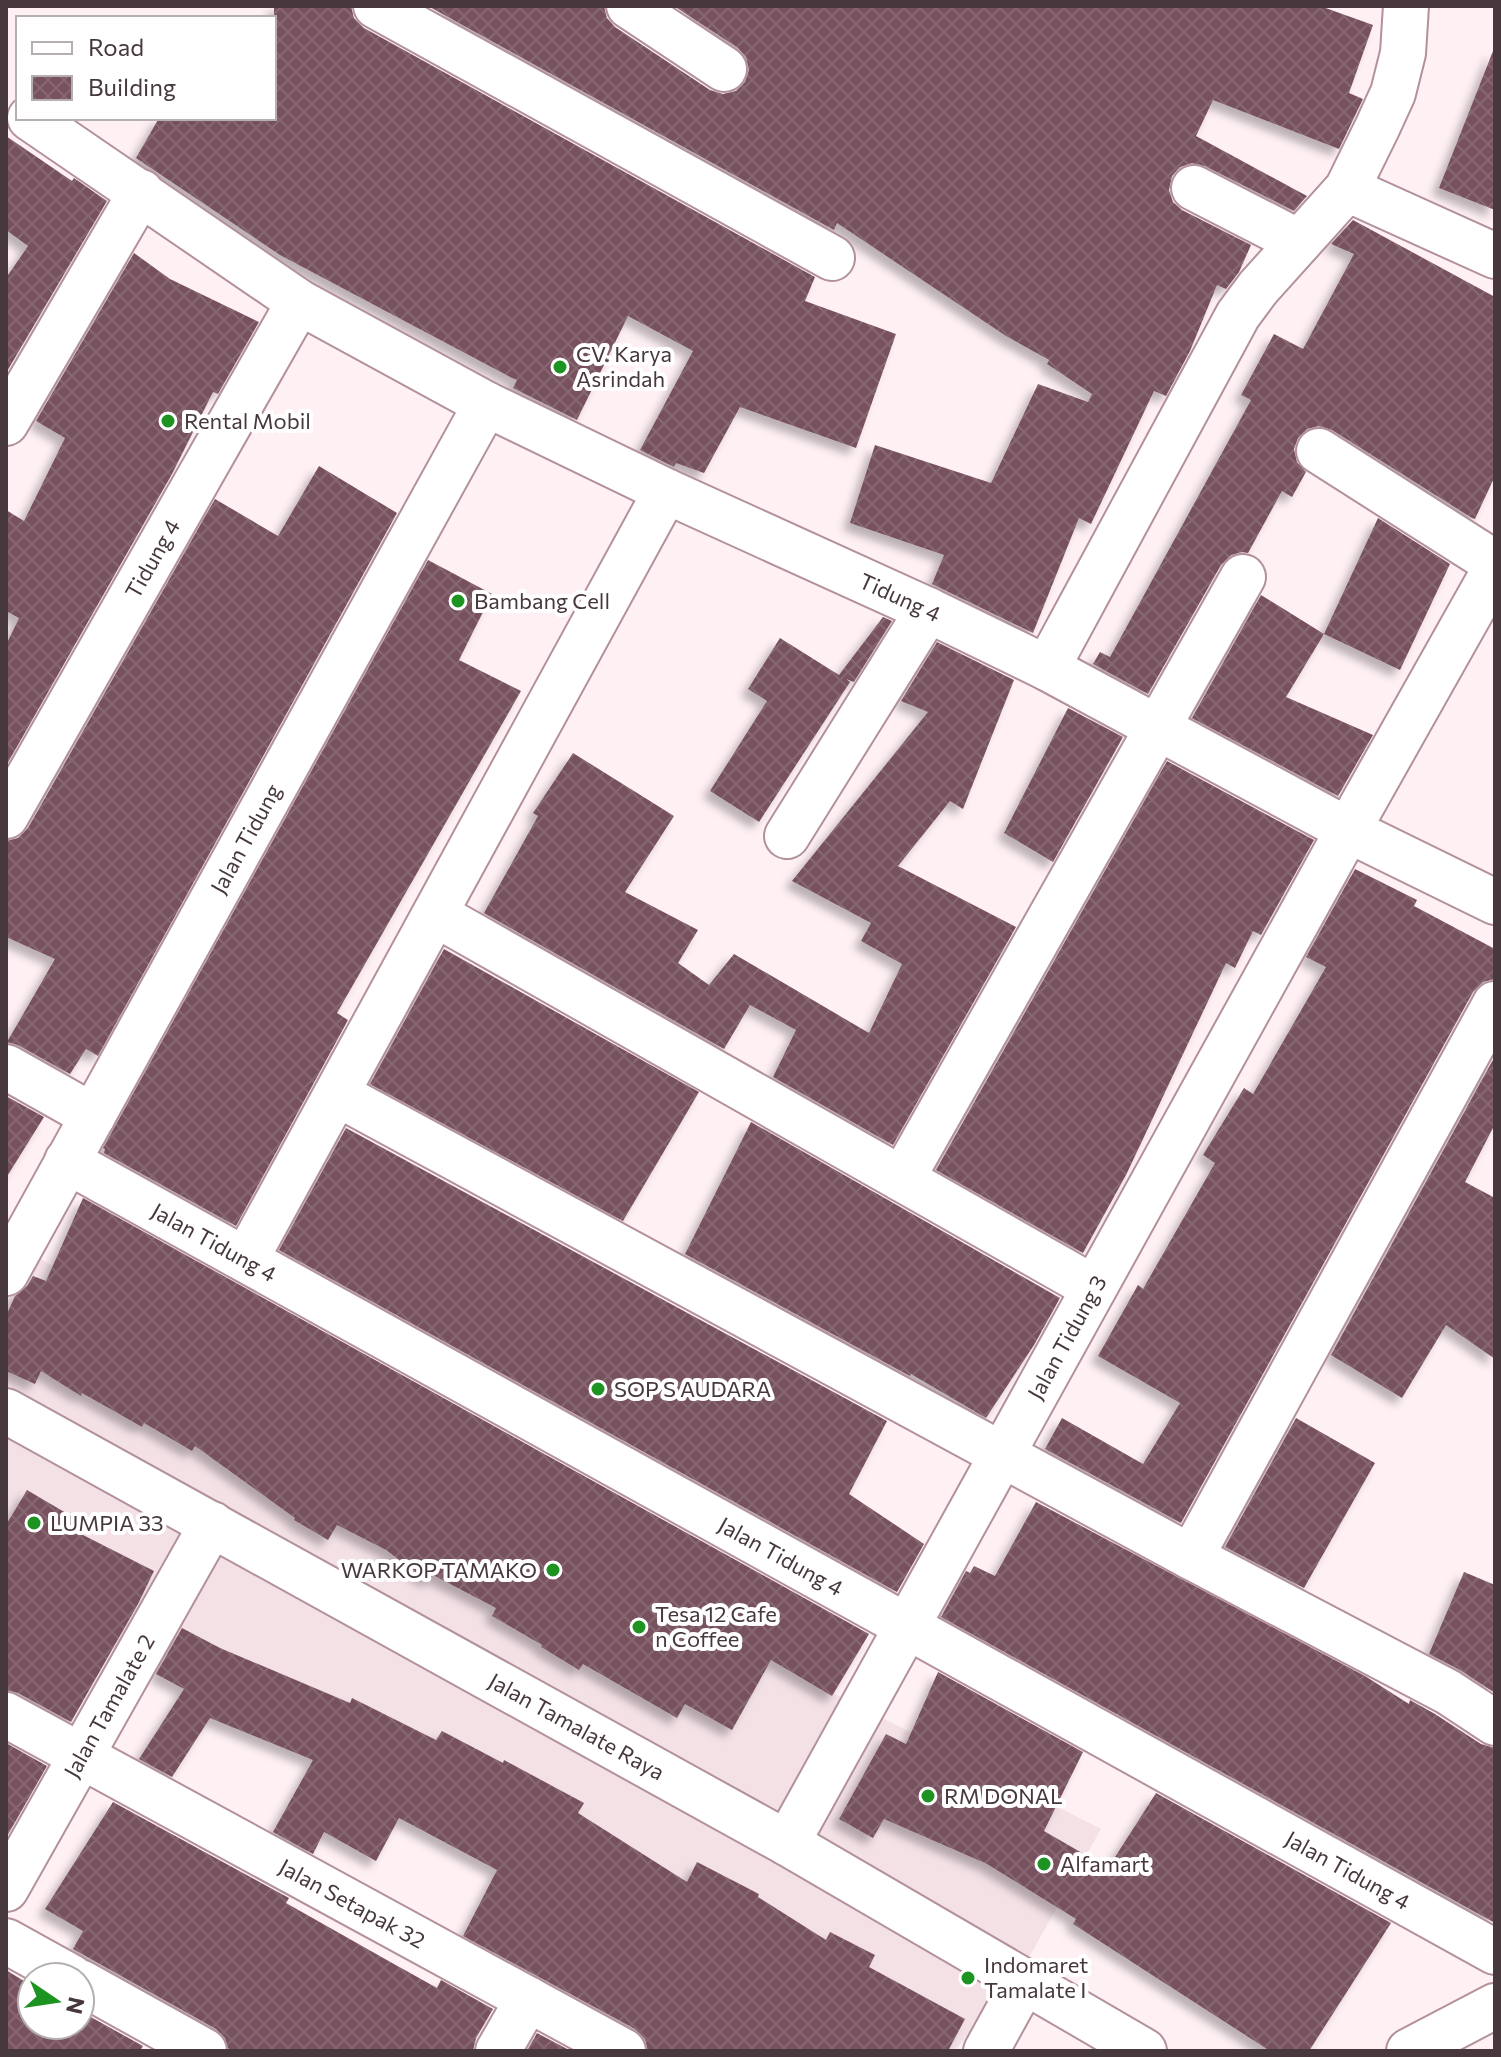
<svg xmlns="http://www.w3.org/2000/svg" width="1501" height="2057" viewBox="0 0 1501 2057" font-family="Commissioner,sans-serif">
  <defs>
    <pattern id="building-cross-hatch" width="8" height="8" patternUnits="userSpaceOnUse" patternTransform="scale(2)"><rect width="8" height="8" fill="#77515d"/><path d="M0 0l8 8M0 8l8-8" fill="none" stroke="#876872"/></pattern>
    <filter id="shadow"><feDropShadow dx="-7" dy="7" stdDeviation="4" flood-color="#0004"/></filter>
  </defs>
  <rect width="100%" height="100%" fill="#fff0f4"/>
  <path fill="#f3e1e6" d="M 29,1253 L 833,1693 L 1101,1829 L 1032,1952 L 955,2051 L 827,2051 L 6,1588 L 6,1294 Z"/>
  <path fill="url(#building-cross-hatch)" filter="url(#shadow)" d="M 274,6 L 351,6 L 354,18 L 364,28 L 815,277 L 805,301 L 896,334 L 856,448 L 740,407 L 704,473 L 676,463 L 674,467 L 640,450 L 693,351 L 628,316 L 577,420 L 513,388 L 517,380 L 512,378 L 280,255 L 136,158 L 159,118 L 274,118 Z
    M 428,6 L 604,6 L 607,18 L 615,27 L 710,90 L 723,94 L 736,91 L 745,82 L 749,70 L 746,57 L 738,48 L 674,6 L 1320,6 L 1373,25 L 1349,93 L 1363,99 L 1339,149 L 1213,100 L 1196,136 L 1307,196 L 1294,211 L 1205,166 L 1192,163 L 1180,167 L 1172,176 L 1169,190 L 1173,202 L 1182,210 L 1251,245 L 1239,272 L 1226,289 L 1217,285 L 1190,351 L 1166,396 L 1154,391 L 1091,524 L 1079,518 L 1033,633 L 932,584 L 944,555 L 850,523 L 875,445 L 991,483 L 1038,384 L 1088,402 L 1092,394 L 1047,364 L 1049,360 L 1006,336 L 837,223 L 834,230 Z
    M 1493,51 L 1495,51 L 1495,210 L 1439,188 Z
    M 6,136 L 72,181 L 74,178 L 107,201 L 6,373 L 6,278 L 28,246 L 6,230 Z
    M 1353,220 L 1495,297 L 1495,476 L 1475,519 L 1472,518 L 1332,430 L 1319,426 L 1307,429 L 1298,438 L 1294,449 L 1297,462 L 1306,472 L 1292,497 L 1282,491 L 1248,553 L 1242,552 L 1231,555 L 1221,565 L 1148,694 L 1093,664 L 1100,652 L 1110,657 L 1251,400 L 1241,395 L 1274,334 L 1303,349 L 1354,254 L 1331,244 Z
    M 134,253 L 170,279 L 259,322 L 218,394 L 213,392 L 172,474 L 6,766 L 6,645 L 19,618 L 6,611 L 6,510 L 24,521 L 65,438 L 36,421 Z
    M 319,466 L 397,513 L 98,1056 L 86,1049 L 70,1074 L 18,1045 L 7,1042 L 55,959 L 6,937 L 6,841 L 18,838 L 28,828 L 215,499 L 278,536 Z
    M 1378,518 L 1450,564 L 1400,670 L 1324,634 Z
    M 428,560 L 492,594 L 459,660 L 521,691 L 337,1013 L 348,1020 L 236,1226 L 104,1153 L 105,1149 L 103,1148 Z
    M 1261,595 L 1324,634 L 1286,697 L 1373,735 L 1338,796 L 1192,718 Z
    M 883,617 L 892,621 L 854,682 L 846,679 L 850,682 L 759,822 L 710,791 L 767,701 L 748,689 L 780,638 L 839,675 Z
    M 937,642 L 1014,680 L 963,809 L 950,801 L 898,866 L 1016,927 L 893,1145 L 773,1077 L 796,1030 L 750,1005 L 724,1049 L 484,913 L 538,816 L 533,813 L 573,753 L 674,816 L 625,892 L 698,930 L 678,963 L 709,985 L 734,954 L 869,1033 L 902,964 L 861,941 L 871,923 L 792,881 L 928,712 L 901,701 Z
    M 1068,708 L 1123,737 L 1053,862 L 1004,833 Z
    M 1167,761 L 1314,840 L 1261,935 L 1253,931 L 1235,968 L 1226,963 L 1126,1175 L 1083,1253 L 936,1170 Z
    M 1355,869 L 1417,900 L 1414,906 L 1495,949 L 1495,979 L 1483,982 L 1473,992 L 1181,1523 L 1045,1449 L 1062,1418 L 1143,1464 L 1180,1403 L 1098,1356 L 1138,1285 L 1143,1289 L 1215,1163 L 1203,1155 L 1244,1088 L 1253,1094 L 1326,967 L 1306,957 Z
    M 444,949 L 699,1092 L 623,1221 L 370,1084 Z
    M 1495,1056 L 1495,1124 L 1465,1182 L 1495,1198 L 1495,1359 L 1446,1325 L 1402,1398 L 1331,1355 Z
    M 6,1096 L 44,1117 L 6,1178 Z
    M 751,1122 L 1060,1298 L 1034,1345 L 986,1418 L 911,1374 L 910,1376 L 685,1254 Z
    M 346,1128 L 887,1421 L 849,1494 L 924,1544 L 897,1592 L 279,1250 Z
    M 83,1198 L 869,1634 L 832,1696 L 771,1660 L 732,1730 L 685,1704 L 677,1718 L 583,1664 L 579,1670 L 541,1647 L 542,1645 L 492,1616 L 496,1608 L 433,1575 L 428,1581 L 386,1550 L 337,1525 L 328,1540 L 294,1520 L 295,1518 L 195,1446 L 192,1451 L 144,1423 L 142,1427 L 82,1393 L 81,1396 L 41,1371 L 35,1384 L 6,1371 L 6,1316 L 15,1296 L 27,1286 L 33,1276 L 46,1281 Z
    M 1296,1418 L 1375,1463 L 1304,1588 L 1225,1547 Z
    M 27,1490 L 88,1526 L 83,1535 L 154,1571 L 138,1604 L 71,1722 L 18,1693 L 6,1690 L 6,1525 Z
    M 1036,1502 L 1365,1676 L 1409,1704 L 1410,1700 L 1435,1714 L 1481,1744 L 1495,1748 L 1495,1923 L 941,1617 L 966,1571 L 970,1573 L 974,1566 L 995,1576 Z
    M 1464,1572 L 1495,1585 L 1495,1693 L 1460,1670 L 1429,1654 Z
    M 182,1628 L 220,1648 L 350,1703 L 352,1698 L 436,1740 L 442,1731 L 503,1763 L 504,1760 L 584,1803 L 578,1813 L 687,1882 L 697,1862 L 759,1894 L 758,1897 L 826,1940 L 830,1932 L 875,1955 L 869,1967 L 965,2019 L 948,2051 L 648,2051 L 645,2039 L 635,2029 L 463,1936 L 497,1870 L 399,1818 L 376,1861 L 324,1832 L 313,1854 L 273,1832 L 313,1760 L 210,1718 L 172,1777 L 139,1759 L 184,1689 L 156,1674 Z
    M 938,1672 L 1083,1752 L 1044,1831 L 1108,1868 L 1156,1793 L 1391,1923 L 1309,2051 L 1270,2051 L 1073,1924 L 1076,1919 L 987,1864 L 884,1819 L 873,1838 L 839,1819 L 886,1734 L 906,1744 Z
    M 6,1743 L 47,1766 L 6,1838 Z
    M 113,1802 L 289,1898 L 286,1903 L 385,1959 L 437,1988 L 441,1980 L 493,2009 L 476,2038 L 473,2051 L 233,2051 L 228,2048 L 225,2038 L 216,2029 L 73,1949 L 83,1931 L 45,1909 Z
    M 6,1970 L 32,1986 L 32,2025 L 80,2025 L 80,2011 L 143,2046 L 140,2051 L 6,2051 Z
    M 537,2033 L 571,2051 L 527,2051 Z"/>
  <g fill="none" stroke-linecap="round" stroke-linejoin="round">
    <g stroke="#b3919b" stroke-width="48">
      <g id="street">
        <path d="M 376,6 L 832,258"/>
        <path d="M 629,6 L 724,69"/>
        <path id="s1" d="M 30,118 L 299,302 L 486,404 L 666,491 L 928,610 L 1047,668 L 1348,830 L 1495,902"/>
        <path d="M 1194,188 L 1299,242"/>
        <path d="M 1347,189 L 1495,256"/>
        <path d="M 6,423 L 141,192"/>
        <path d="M 1319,451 L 1495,563"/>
        <path d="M 1047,668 L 1238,315 L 1258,288 L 1347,189 L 1377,128 L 1393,93 L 1403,53 L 1406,6"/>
        <path id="s2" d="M 6,816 L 299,302"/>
        <path d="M 787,836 L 928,610"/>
        <path d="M 435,914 L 1094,1288"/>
        <path d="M 6,1067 L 93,1116"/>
        <path d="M 337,1094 L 1191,1557 L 1448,1692 L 1495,1723"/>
        <path id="s3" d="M 67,1161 L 1495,1952"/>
        <path d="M 902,1179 L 1243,577"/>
        <path d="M 246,1259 L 666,491"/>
        <path id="s4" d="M 6,1273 L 486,404"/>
        <path d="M 1191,1557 L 1495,1004"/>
        <path id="s5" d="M 6,1715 L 623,2051"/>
        <path id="s6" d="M 787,1843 L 1348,830 L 1495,569"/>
        <path id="s7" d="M 6,1889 L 212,1524"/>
        <path d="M 6,1941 L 71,1977"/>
        <path d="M 80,1982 L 204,2051"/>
        <path d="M 498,2051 L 528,1999"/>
      </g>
    </g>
    <g stroke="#b3919b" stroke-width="48">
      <g id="secondary">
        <path id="s8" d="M 6,1411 L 787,1843 L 1144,2051"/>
        <path d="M 986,2051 L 1024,1982"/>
        <path d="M 1409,2051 L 1495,2006"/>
      </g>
    </g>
    <use href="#street" stroke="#fff" stroke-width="44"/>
    <use href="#secondary" stroke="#fff" stroke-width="44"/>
  </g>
  <g fill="#1d9321" stroke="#fff" stroke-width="3">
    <circle cx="560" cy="367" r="8"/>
    <circle cx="168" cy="421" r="8"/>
    <circle cx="458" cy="601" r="8"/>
    <circle cx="598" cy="1389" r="8"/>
    <circle cx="34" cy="1523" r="8"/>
    <circle cx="553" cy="1570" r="8"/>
    <circle cx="639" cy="1627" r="8"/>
    <circle cx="928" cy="1796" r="8"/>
    <circle cx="1044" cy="1864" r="8"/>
    <circle cx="968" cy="1978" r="8"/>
  </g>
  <g text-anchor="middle" stroke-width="8" stroke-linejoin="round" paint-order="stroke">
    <g font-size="22" fill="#46383c" stroke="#fff" text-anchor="start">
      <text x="576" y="362">CV. Karya<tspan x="576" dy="25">Asrindah</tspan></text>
      <text x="184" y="429">Rental Mobil</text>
      <text x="474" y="609">Bambang Cell</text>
      <text x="614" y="1397">SOP S AUDARA</text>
      <text x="50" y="1531">LUMPIA 33</text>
      <text x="537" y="1578" text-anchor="end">WARKOP TAMAKO</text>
      <text x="655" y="1622">Tesa 12 Cafe<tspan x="655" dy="25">n Coffee</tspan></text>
      <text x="944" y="1804">RM DONAL</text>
      <text x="1060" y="1872">Alfamart</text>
      <text x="984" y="1973">Indomaret<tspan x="984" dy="25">Tamalate I</tspan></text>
    </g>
    <g font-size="22" fill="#46383c" stroke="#fff">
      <text dy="8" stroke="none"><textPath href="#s2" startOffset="296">Tidung 4</textPath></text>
      <text dy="8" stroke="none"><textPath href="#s1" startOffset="996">Tidung 4</textPath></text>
      <text dy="8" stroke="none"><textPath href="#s4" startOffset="496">Jalan Tidung</textPath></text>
      <text dy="8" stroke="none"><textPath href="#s3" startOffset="168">Jalan Tidung 4</textPath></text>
      <text dy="8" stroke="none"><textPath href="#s6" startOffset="578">Jalan Tidung 3</textPath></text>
      <text dy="8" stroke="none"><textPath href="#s3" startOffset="816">Jalan Tidung 4</textPath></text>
      <text dy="8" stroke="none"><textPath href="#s7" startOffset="210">Jalan Tamalate 2</textPath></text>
      <text dy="8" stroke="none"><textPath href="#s8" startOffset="652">Jalan Tamalate Raya</textPath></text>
      <text dy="8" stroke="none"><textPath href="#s3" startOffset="1464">Jalan Tidung 4</textPath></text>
      <text dy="8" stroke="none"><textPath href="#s5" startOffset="394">Jalan Setapak 32</textPath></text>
    </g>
  </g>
  <rect width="1501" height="2057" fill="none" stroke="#46383c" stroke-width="16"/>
  <rect x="16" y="16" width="260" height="104" fill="#ffffff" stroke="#b5afb1" stroke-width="2"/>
  <rect x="32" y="42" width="40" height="12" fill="#ffffff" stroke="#b5afb1" stroke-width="2"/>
  <text x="88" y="56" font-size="24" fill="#46383c">Road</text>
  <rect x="32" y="76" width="40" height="24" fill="url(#building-cross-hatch)" stroke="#b5afb1" stroke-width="2"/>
  <text x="88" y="96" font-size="24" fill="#46383c">Building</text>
  <g transform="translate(56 2001) rotate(103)"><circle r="38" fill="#ffffff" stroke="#b5afb1" stroke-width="2"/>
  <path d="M0-6L14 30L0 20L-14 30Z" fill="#1d9321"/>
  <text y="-12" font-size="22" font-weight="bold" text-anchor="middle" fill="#46383c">N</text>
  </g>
</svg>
